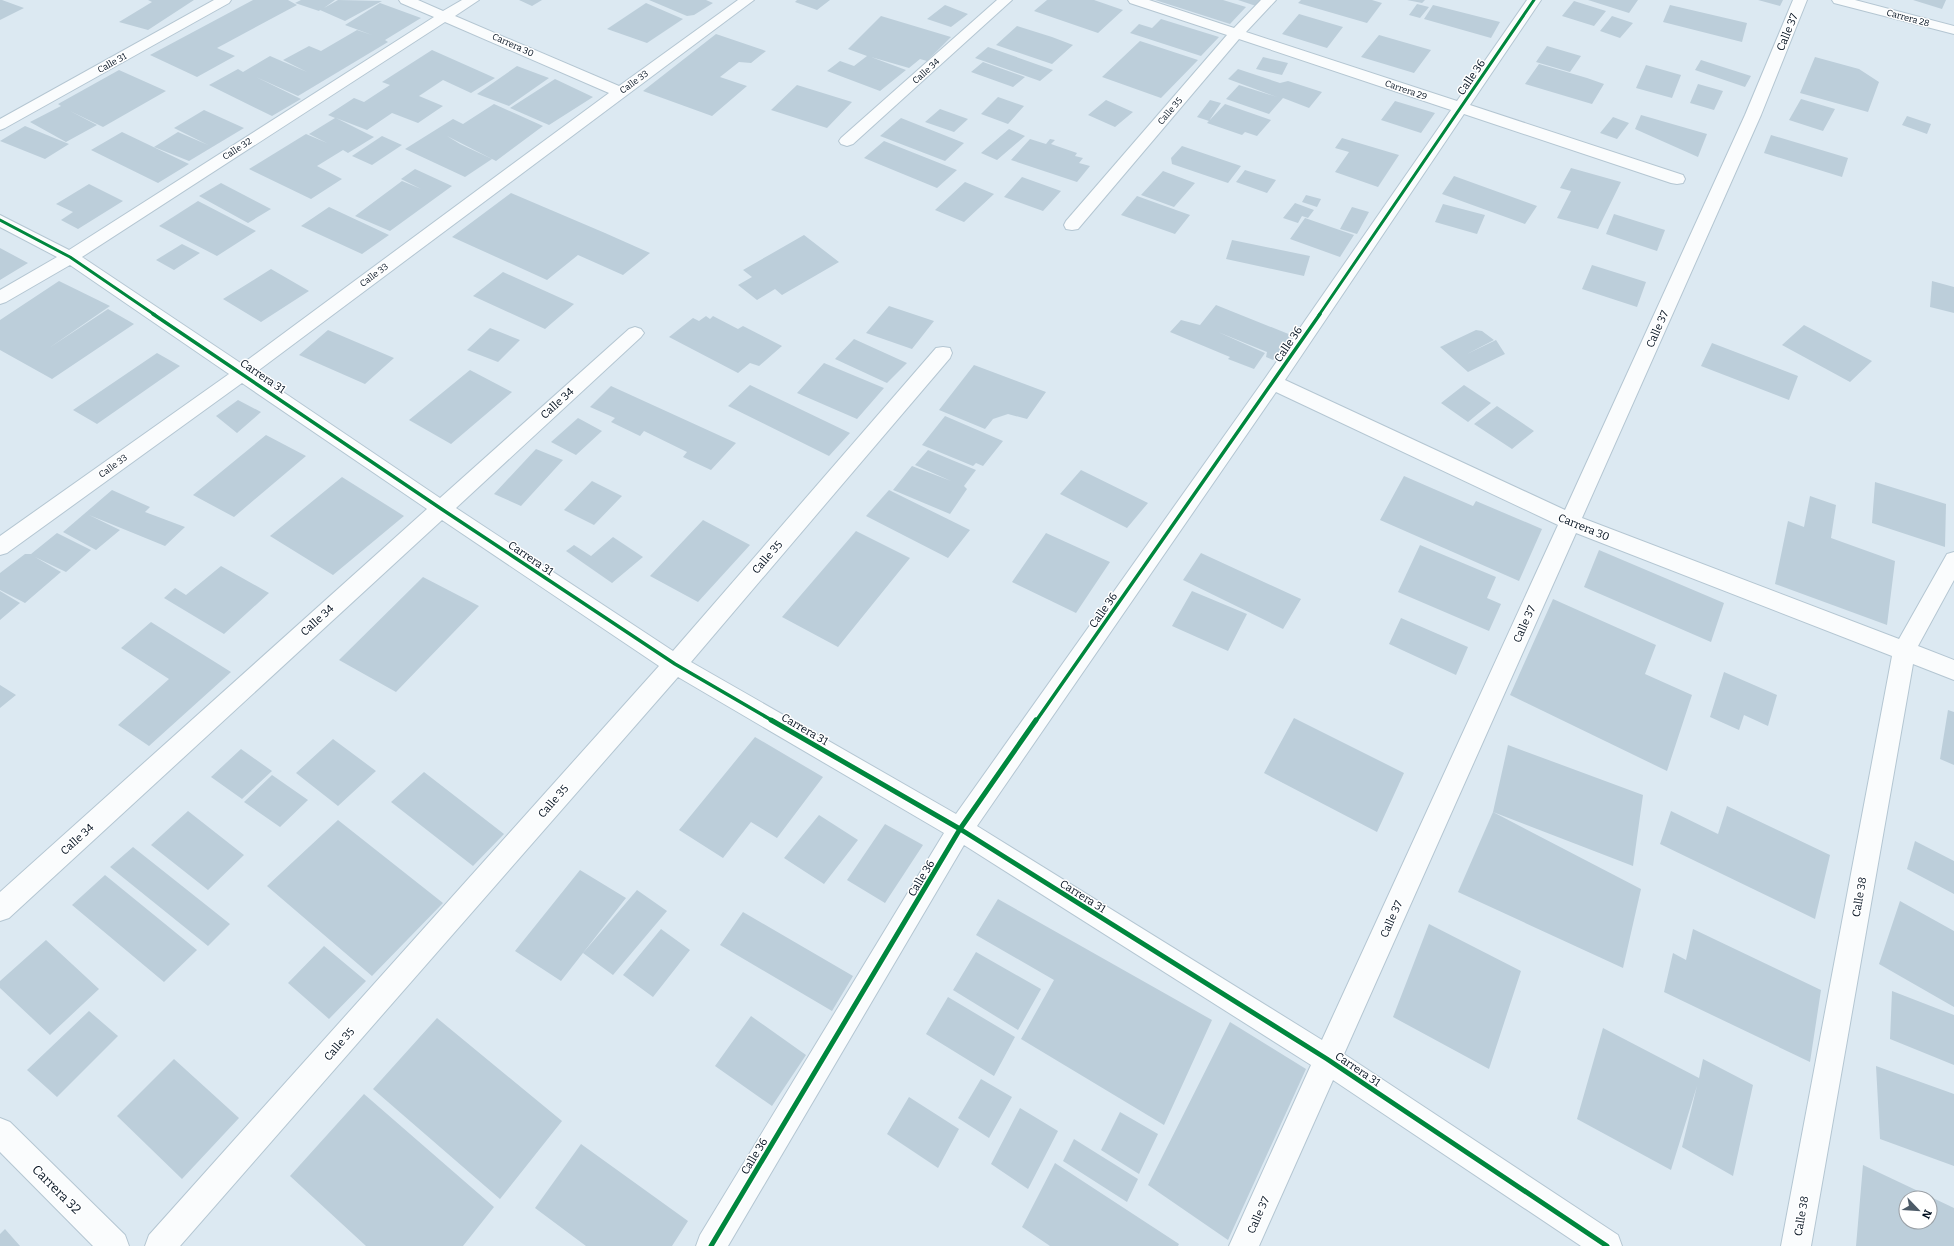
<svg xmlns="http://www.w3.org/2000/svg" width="1954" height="1246" viewBox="0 0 1954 1246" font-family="Bitter,serif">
  <rect width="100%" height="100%" fill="#dce9f2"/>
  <path fill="#bcceda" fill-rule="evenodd" d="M 0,0 L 2,0 L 24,8 L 0,20 Z
    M 148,0 L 194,0 L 148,30 L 119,22 L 152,2 Z
    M 253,0 L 288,0 L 297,5 L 217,48 L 235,56 L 197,77 L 150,55 Z
    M 301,0 L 335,0 L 324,8 L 338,0 L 382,1 L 345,21 L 320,10 L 319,11 L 295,3 Z
    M 519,0 L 542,0 L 532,6 Z
    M 649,0 L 706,0 L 713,3 L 694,15 L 687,16 Z
    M 797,0 L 830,0 L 817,10 L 795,2 Z
    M 1047,0 L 1094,0 L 1123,10 L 1098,33 L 1034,11 Z
    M 1155,0 L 1223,0 L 1246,7 L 1230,24 Z
    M 1238,0 L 1261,0 L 1256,6 Z
    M 1301,0 L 1372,0 L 1382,3 L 1367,23 L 1298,3 Z
    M 1407,0 L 1425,0 L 1422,3 Z
    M 1588,0 L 1638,0 L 1629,13 Z
    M 1758,0 L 1783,0 L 1780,6 Z
    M 1913,0 L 1946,0 L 1942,9 Z
    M 1574,1 L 1606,11 L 1594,26 L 1562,16 Z
    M 380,3 L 421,18 L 385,40 L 388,42 L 298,96 L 256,77 L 301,99 L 272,116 L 209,85 L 238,69 L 243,72 L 270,56 L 307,72 L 283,60 L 309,46 L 321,51 L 357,30 L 372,35 L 345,25 Z
    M 646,3 L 683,19 L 647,43 L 607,29 Z
    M 1417,4 L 1429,7 L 1420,18 L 1409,15 Z
    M 945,5 L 968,14 L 951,27 L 927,19 Z
    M 1433,5 L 1500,22 L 1491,38 L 1424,19 Z
    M 1670,5 L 1747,23 L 1742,42 L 1663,22 Z
    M 1299,14 L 1343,27 L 1327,48 L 1282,34 Z
    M 881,16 L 951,37 L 927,61 L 920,59 L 909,68 L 871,57 L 906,70 L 880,91 L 827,71 L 840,61 L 854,66 L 867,56 L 848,49 Z
    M 1612,16 L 1633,23 L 1620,38 L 1600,31 Z
    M 1161,19 L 1219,37 L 1201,56 L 1130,33 L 1139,24 L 1152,28 Z
    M 1017,26 L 1052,37 L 1073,45 L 1052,64 L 996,45 Z
    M 716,34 L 766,51 L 751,63 L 739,62 L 720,77 L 747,86 L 712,116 L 643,91 Z
    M 1379,35 L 1431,50 L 1414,73 L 1361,57 Z
    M 1140,41 L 1198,60 L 1161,98 L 1102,77 Z
    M 1547,46 L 1581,56 L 1570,72 L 1536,62 Z
    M 988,47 L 1053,70 L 1040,81 L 975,58 Z
    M 432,50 L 495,78 L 471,93 L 443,80 L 419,96 L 443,106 L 418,123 L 392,113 L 367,130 L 336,118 L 374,137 L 348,153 L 343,150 L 317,166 L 342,179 L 311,199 L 249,169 L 306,134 L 327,143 L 309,134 L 335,118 L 328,115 L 354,98 L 364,102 L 390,85 L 382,82 Z
    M 1263,57 L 1288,63 L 1282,75 L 1256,69 Z
    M 1815,57 L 1859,69 L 1879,82 L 1868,112 L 1800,93 Z
    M 1701,60 L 1751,76 L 1745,87 L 1695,70 Z
    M 983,62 L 1025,77 L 1013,87 L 971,72 Z
    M 1539,64 L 1587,78 L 1604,84 L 1592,104 L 1525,84 Z
    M 1646,65 L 1681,75 L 1672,98 L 1636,88 Z
    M 517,66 L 549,78 L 509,106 L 477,94 Z
    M 1238,69 L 1280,83 L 1288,81 L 1322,92 L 1309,108 L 1283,98 L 1269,114 L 1226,99 L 1239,85 L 1277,97 L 1228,79 Z
    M 119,70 L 166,91 L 103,127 L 70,111 L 97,125 L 66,142 L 30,122 L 61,106 L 58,104 Z
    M 555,79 L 593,97 L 549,125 L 510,108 Z
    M 1698,84 L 1723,91 L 1714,110 L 1690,103 Z
    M 797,85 L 852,102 L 827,128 L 771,110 Z
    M 998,97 L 1024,106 L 1008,124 L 981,114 Z
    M 1801,99 L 1835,109 L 1823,131 L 1789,120 Z
    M 1106,100 L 1133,112 L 1115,127 L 1088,115 Z
    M 1210,100 L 1221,103 L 1209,121 L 1197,117 Z
    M 1395,101 L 1435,113 L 1421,133 L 1381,120 Z
    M 494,104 L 543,126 L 496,161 L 447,136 L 460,144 L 492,159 L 465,177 L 405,149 L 453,119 L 463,124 Z
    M 1225,104 L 1271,120 L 1257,136 L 1245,132 L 1242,135 L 1207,123 Z
    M 940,109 L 968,119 L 954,132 L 925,122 Z
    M 204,110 L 244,128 L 189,161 L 154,147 L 178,132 L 208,145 L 174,128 Z
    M 1641,115 L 1707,134 L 1698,157 L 1635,129 Z
    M 1907,116 L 1931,124 L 1927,134 L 1902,125 Z
    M 1613,117 L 1629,123 L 1617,139 L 1600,133 Z
    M 901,118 L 964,143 L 945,161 L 880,136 Z
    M 25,126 L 69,144 L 45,159 L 0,141 Z
    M 1009,129 L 1025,136 L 997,160 L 981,153 Z
    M 122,132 L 189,164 L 158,183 L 91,150 Z
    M 1771,135 L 1848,158 L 1842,177 L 1764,153 Z
    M 382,136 L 402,145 L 372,165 L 352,156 Z
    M 1342,138 L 1399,155 L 1378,187 L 1335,172 L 1349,152 L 1335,148 Z
    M 1030,139 L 1046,144 L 1050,139 L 1055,140 L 1051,144 L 1077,153 L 1075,156 L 1083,158 L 1079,163 L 1090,166 L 1077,182 L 1011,160 Z
    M 884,141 L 957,170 L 937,188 L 864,158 Z
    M 1182,146 L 1241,166 L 1228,183 L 1172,164 L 1171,158 Z
    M 1571,168 L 1621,182 L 1598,229 L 1557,218 L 1571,191 L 1560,188 Z
    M 415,169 L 452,186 L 390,231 L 355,216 L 402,181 L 421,189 L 401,179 Z
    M 1245,170 L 1276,180 L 1267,193 L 1236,182 Z
    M 1163,171 L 1195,183 L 1174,207 L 1141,195 Z
    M 1454,176 L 1537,206 L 1525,224 L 1442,194 Z
    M 1022,177 L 1061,191 L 1043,211 L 1004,197 Z
    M 965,182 L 994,194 L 964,222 L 935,210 Z
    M 221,183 L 271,209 L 248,223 L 199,196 Z
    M 89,184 L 123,201 L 78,229 L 61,220 L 73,212 L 56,204 Z
    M 511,193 L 605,233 L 650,253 L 623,275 L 578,255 L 547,280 L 452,237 Z
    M 1306,195 L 1321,199 L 1317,207 L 1302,202 Z
    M 1137,196 L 1190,215 L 1175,234 L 1121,215 Z
    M 198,201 L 256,231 L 217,256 L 159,226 Z
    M 1295,203 L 1314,210 L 1308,218 L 1302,216 L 1298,223 L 1283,218 Z
    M 1443,204 L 1485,215 L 1477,234 L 1435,222 Z
    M 329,207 L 389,235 L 362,254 L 301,226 Z
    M 1352,207 L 1369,212 L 1357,234 L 1340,229 Z
    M 1614,214 L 1665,230 L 1657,251 L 1606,234 Z
    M 1305,218 L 1354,235 L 1340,257 L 1290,239 Z
    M 804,235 L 839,262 L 782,295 L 775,289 L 757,300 L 738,285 L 752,277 L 743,270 Z
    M 1232,240 L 1310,256 L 1304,276 L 1226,259 Z
    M 182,244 L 200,253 L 174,270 L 156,260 Z
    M 0,248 L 28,263 L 0,280 Z
    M 1592,265 L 1646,282 L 1637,307 L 1582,289 Z
    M 271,269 L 309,291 L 261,322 L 223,299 Z
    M 503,272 L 574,304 L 545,329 L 473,296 Z
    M 59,281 L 110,306 L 49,348 L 108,309 L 134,324 L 52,379 L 0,350 L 0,320 Z
    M 1932,281 L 1954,287 L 1954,313 L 1930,307 Z
    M 1216,305 L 1291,335 L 1273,360 L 1266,357 L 1267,352 L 1218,332 L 1265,353 L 1254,369 L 1228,359 L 1230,357 L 1170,332 L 1181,320 L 1200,325 Z
    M 889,306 L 934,321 L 912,349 L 866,333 Z
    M 706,316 L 710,319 L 713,316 L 738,329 L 743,326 L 782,346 L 759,366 L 750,363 L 738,373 L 669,337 L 693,318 L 699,321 Z
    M 1804,325 L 1872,361 L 1850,382 L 1782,345 Z
    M 490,328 L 520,340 L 498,362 L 467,350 Z
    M 328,330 L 394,358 L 365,384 L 299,355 Z
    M 1476,330 L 1482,331 L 1494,340 L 1467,354 L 1496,340 L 1505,354 L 1468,372 L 1440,347 Z
    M 854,339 L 907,363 L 887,383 L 835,359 Z
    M 1712,343 L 1798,376 L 1789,400 L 1701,366 Z
    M 157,353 L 180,366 L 97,424 L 73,410 Z
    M 824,363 L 884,388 L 857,419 L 797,393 Z
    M 974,365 L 1046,392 L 1027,419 L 1008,414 L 993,419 L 985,429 L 939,410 Z
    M 470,370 L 512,392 L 451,444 L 409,420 Z
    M 750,385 L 850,433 L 829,456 L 728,406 Z
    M 1464,385 L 1491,403 L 1468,422 L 1441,403 Z
    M 611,386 L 736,443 L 711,470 L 683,457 L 687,452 L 644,431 L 640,436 L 611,422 L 615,418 L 590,407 Z
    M 238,400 L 261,412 L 237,433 L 216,416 Z
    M 1497,406 L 1534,431 L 1512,449 L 1474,424 Z
    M 945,416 L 1003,441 L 983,466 L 976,463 L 973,466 L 922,445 Z
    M 578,418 L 602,431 L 576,455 L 551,442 Z
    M 266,435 L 306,456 L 234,517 L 193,495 Z
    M 536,449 L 563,460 L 521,506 L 494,494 Z
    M 928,450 L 976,470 L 964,486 L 967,489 L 950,514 L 893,490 L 912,466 L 951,481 L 915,465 Z
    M 1081,470 L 1148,503 L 1127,528 L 1060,494 Z
    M 1404,476 L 1473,506 L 1476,501 L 1542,529 L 1519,581 L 1380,520 Z
    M 342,477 L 404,516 L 333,575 L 270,536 Z
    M 592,481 L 622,496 L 594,525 L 564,510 Z
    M 1875,482 L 1946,504 L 1945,547 L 1872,523 Z
    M 112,490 L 150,507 L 145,512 L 185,527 L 165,546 L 89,515 L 120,530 L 96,550 L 63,532 Z
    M 889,490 L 970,530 L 948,558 L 866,516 Z
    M 1810,496 L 1836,505 L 1831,538 L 1895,561 L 1887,625 L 1775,584 L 1788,521 L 1804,527 Z
    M 703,520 L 750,545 L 698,602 L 650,576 Z
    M 856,531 L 910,558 L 838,647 L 782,617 Z
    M 57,533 L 91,550 L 66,572 L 35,557 L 61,572 L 25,603 L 0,590 L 0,573 L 25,554 L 31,554 Z
    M 1046,533 L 1110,562 L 1076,613 L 1012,582 Z
    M 613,537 L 643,557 L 612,583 L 566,551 L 574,545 L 591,556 Z
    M 1420,545 L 1496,577 L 1487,598 L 1501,604 L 1489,631 L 1398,592 Z
    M 1599,550 L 1724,603 L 1711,642 L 1584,587 Z
    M 1201,553 L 1301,599 L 1283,629 L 1183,580 Z
    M 221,566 L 269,593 L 224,634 L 164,598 L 175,588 L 186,595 Z
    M 423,577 L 479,606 L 396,692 L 339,660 Z
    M 0,591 L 20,603 L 0,620 Z
    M 1192,591 L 1247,614 L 1228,651 L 1172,626 Z
    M 1553,599 L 1656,645 L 1645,674 L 1692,695 L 1667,771 L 1510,695 Z
    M 1401,618 L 1468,647 L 1456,675 L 1389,644 Z
    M 151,622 L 231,672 L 149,746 L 118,725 L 169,679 L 121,648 Z
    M 1724,672 L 1777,695 L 1768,726 L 1744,715 L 1739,730 L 1710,717 Z
    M 0,685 L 16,695 L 0,708 Z
    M 1948,710 L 1954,712 L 1954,765 L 1940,759 Z
    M 1294,718 L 1404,773 L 1377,832 L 1264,773 Z
    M 755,737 L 823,777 L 777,838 L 751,822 L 723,858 L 679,830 Z
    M 333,739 L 376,771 L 338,806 L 296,773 Z
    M 1508,745 L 1643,795 L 1633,866 L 1493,812 Z
    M 241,749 L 272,771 L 242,799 L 211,777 Z
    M 424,772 L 504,834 L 473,866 L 391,802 Z
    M 272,775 L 308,800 L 280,827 L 244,802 Z
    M 1727,806 L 1830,855 L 1815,919 L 1660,844 L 1671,811 L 1718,834 Z
    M 188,811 L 244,855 L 208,890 L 151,845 Z
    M 1493,812 L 1641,889 L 1623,968 L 1458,892 Z
    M 819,815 L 858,840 L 824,884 L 784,858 Z
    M 338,820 L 443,903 L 372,976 L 267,886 Z
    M 885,824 L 923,845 L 885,903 L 847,880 Z
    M 1915,841 L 1954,861 L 1954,894 L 1907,869 Z
    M 133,847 L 230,924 L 208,946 L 110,867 Z
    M 580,870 L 626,898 L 561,981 L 515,951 Z
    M 105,875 L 197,950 L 164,982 L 72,905 Z
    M 637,890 L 667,911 L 613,975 L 583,953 Z
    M 998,899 L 1212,1020 L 1164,1125 L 1021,1039 L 1054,980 L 976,935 Z
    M 1900,901 L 1954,931 L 1954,1007 L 1879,964 Z
    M 743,912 L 853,976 L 832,1011 L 720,945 Z
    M 1429,924 L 1521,971 L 1489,1069 L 1393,1017 Z
    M 661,929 L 690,950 L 653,997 L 623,975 Z
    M 1693,929 L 1821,990 L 1810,1062 L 1664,992 L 1673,953 L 1686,960 Z
    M 46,940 L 99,989 L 50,1035 L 0,988 L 0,981 Z
    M 324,946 L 366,981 L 329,1019 L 288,983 Z
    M 976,952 L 1041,989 L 1018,1030 L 953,990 Z
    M 1892,991 L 1954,1015 L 1954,1065 L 1890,1039 Z
    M 948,997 L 1015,1037 L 994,1076 L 926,1034 Z
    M 89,1011 L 118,1036 L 57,1097 L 27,1070 Z
    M 751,1016 L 806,1055 L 772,1106 L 715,1066 Z
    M 437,1018 L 562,1121 L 500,1199 L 373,1089 Z
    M 1230,1022 L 1306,1069 L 1228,1240 L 1148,1185 Z
    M 1603,1028 L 1699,1078 L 1703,1059 L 1753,1085 L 1733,1176 L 1682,1147 L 1697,1086 L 1671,1170 L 1577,1119 Z
    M 174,1059 L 239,1118 L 182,1179 L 117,1116 Z
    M 1876,1066 L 1954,1094 L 1954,1166 L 1880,1139 Z
    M 981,1079 L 1012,1097 L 989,1138 L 958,1118 Z
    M 364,1094 L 494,1207 L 463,1246 L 366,1246 L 290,1176 Z
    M 909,1097 L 959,1129 L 938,1168 L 887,1134 Z
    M 1020,1108 L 1058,1131 L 1028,1189 L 991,1164 Z
    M 1120,1112 L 1158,1134 L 1139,1174 L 1101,1150 Z
    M 1074,1139 L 1138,1179 L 1127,1202 L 1063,1161 Z
    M 581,1144 L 688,1221 L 672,1246 L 586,1246 L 535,1208 Z
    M 1055,1163 L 1179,1244 L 1178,1246 L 1050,1246 L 1022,1227 Z
    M 1863,1165 L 1954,1208 L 1954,1246 L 1856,1246 ZM 1906,1198 L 1930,1198 L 1930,1222 L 1906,1222 Z
    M 5,1229 L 20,1246 L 0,1246 L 0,1234 Z"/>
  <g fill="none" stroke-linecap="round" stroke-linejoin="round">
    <g stroke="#b4c6d2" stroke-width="2">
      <path id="minor" d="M 214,0 L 231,0 L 229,3 L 5,128 L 0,130 L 0,119 Z
        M 399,0 L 418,0 L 443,11 L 462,0 L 479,0 L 455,16 L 619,86 L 738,0 L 754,0 L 255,373 L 440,498 L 629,329 L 635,327 L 641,329 L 644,333 L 641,337 L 456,508 L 673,651 L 936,348 L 943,347 L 950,348 L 952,353 L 950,358 L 691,662 L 956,814 L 1266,377 L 1451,110 L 1239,39 L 1078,229 L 1072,230 L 1066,229 L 1064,225 L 1066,221 L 1227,35 L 1130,3 L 1128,0 L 1149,0 L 1234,28 L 1261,0 L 1276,0 L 1246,32 L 1457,101 L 1527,0 L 1541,0 L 1470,105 L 1683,175 L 1685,179 L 1683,183 L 1677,184 L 1671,183 L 1464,114 L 1285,380 L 1565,510 L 1745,115 L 1793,0 L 1807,0 L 1761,115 L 1582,518 L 1899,639 L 1947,554 L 1954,552 L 1954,580 L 1918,646 L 1954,660 L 1954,680 L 1913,664 L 1811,1246 L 1781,1246 L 1892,656 L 1576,533 L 1344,1054 L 1618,1235 L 1622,1246 L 1581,1246 L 1333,1080 L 1259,1246 L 1229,1246 L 1311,1065 L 964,845 L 728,1246 L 696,1246 L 700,1235 L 944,833 L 678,677 L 180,1246 L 145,1246 L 149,1235 L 659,666 L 442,520 L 9,918 L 0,921 L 0,892 L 427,509 L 242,383 L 7,553 L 0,555 L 0,536 L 229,374 L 70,265 L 6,302 L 0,304 L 0,290 L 57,257 L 0,227 L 0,215 L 69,250 L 434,17 L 401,3 ZM 445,22 L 609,93 L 242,364 L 82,257 ZM 1276,392 L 1558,525 L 1322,1040 L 977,826 Z
        M 997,0 L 1012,0 L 853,144 L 847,146 L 841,144 L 839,141 L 841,138 Z
        M 0,1118 L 10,1122 L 125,1235 L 129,1246 L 93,1246 L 0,1152 Z"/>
    </g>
    <g stroke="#b4c6d2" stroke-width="2">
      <path id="tertiary" d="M 1832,0 L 1855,0 L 1954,26 L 1954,34 L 1834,3 Z"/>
    </g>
    <use href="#minor" fill="#fafcfd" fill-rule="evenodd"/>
    <use href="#tertiary" fill="#fafcfd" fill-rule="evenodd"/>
    <g stroke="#fff" stroke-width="5">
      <path id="cycleway-far2" d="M 0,220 L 70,257 L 155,315
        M 1319,315 L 1534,0"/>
    </g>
    <g stroke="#fff" stroke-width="6">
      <path id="cycleway-far1" d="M 153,314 L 440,508 L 675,664 L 773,721
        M 1036,721 L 1320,314"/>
    </g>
    <g stroke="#fff" stroke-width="8">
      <path id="cycleway" d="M 771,720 L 960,829 L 1327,1059 L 1607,1246
        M 711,1246 L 960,829 L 1036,720"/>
    </g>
    <use href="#cycleway-far2" stroke="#00873e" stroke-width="3"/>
    <use href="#cycleway-far1" stroke="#00873e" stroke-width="3.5"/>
    <use href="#cycleway" stroke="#00873e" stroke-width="5"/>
  </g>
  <g text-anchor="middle" stroke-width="3" stroke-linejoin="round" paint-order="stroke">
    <g font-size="9" fill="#000f1e" stroke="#fff">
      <text transform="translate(1908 18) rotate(15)" y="3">Carrera 28</text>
      <text transform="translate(513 45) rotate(24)" y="3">Carrera 30</text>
      <text transform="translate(112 63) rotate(-29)" y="3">Calle 31</text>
      <text transform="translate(926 71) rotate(-42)" y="3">Calle 34</text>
      <text transform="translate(634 82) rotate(-36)" y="3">Calle 33</text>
      <text transform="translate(1406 90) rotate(19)" y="3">Carrera 29</text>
      <text transform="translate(1170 111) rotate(-49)" y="3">Calle 35</text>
      <text transform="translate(237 149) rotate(-33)" y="3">Calle 32</text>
      <text transform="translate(374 275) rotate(-37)" y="3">Calle 33</text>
      <text transform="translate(113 466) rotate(-36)" y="3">Calle 33</text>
    </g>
    <g font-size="11" fill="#000f1e" stroke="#fff">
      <text transform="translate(1787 32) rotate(-68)" y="4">Calle 37</text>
      <text transform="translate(1471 77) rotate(-56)" y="4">Calle 36</text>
      <text transform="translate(1657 329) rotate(-66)" y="4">Calle 37</text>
      <text transform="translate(1288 344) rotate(-56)" y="4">Calle 36</text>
      <text transform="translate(263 376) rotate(34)" y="4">Carrera 31</text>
      <text transform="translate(557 403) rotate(-42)" y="4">Calle 34</text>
      <text transform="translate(1584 527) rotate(22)" y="4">Carrera 30</text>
      <text transform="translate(767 557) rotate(-49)" y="4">Calle 35</text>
      <text transform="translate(531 558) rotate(34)" y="4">Carrera 31</text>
      <text transform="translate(1103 610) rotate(-55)" y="4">Calle 36</text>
      <text transform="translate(317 620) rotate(-42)" y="4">Calle 34</text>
      <text transform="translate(1524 624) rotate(-66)" y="4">Calle 37</text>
      <text transform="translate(805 729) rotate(30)" y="4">Carrera 31</text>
      <text transform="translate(553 801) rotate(-49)" y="4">Calle 35</text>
      <text transform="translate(77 839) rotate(-42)" y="4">Calle 34</text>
      <text transform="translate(921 878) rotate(-59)" y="4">Calle 36</text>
      <text transform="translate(1083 896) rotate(32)" y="4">Carrera 31</text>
      <text transform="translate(1859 897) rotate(-80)" y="4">Calle 38</text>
      <text transform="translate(1391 919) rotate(-66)" y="4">Calle 37</text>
      <text transform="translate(339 1044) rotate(-49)" y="4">Calle 35</text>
      <text transform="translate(1358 1069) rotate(34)" y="4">Carrera 31</text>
      <text transform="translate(754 1156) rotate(-59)" y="4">Calle 36</text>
      <text transform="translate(1258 1215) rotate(-66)" y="4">Calle 37</text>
      <text transform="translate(1801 1216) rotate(-80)" y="4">Calle 38</text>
    </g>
    <g font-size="13" fill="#000f1e" stroke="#fff">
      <text transform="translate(57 1189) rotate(45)" y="5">Carrera 32</text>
    </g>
  </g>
  <g transform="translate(1918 1210) rotate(115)"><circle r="19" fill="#ffffff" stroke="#999fa5"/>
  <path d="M0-3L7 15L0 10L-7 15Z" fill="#4d5b68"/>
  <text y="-6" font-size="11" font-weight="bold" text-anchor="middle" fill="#000f1e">N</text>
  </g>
</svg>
